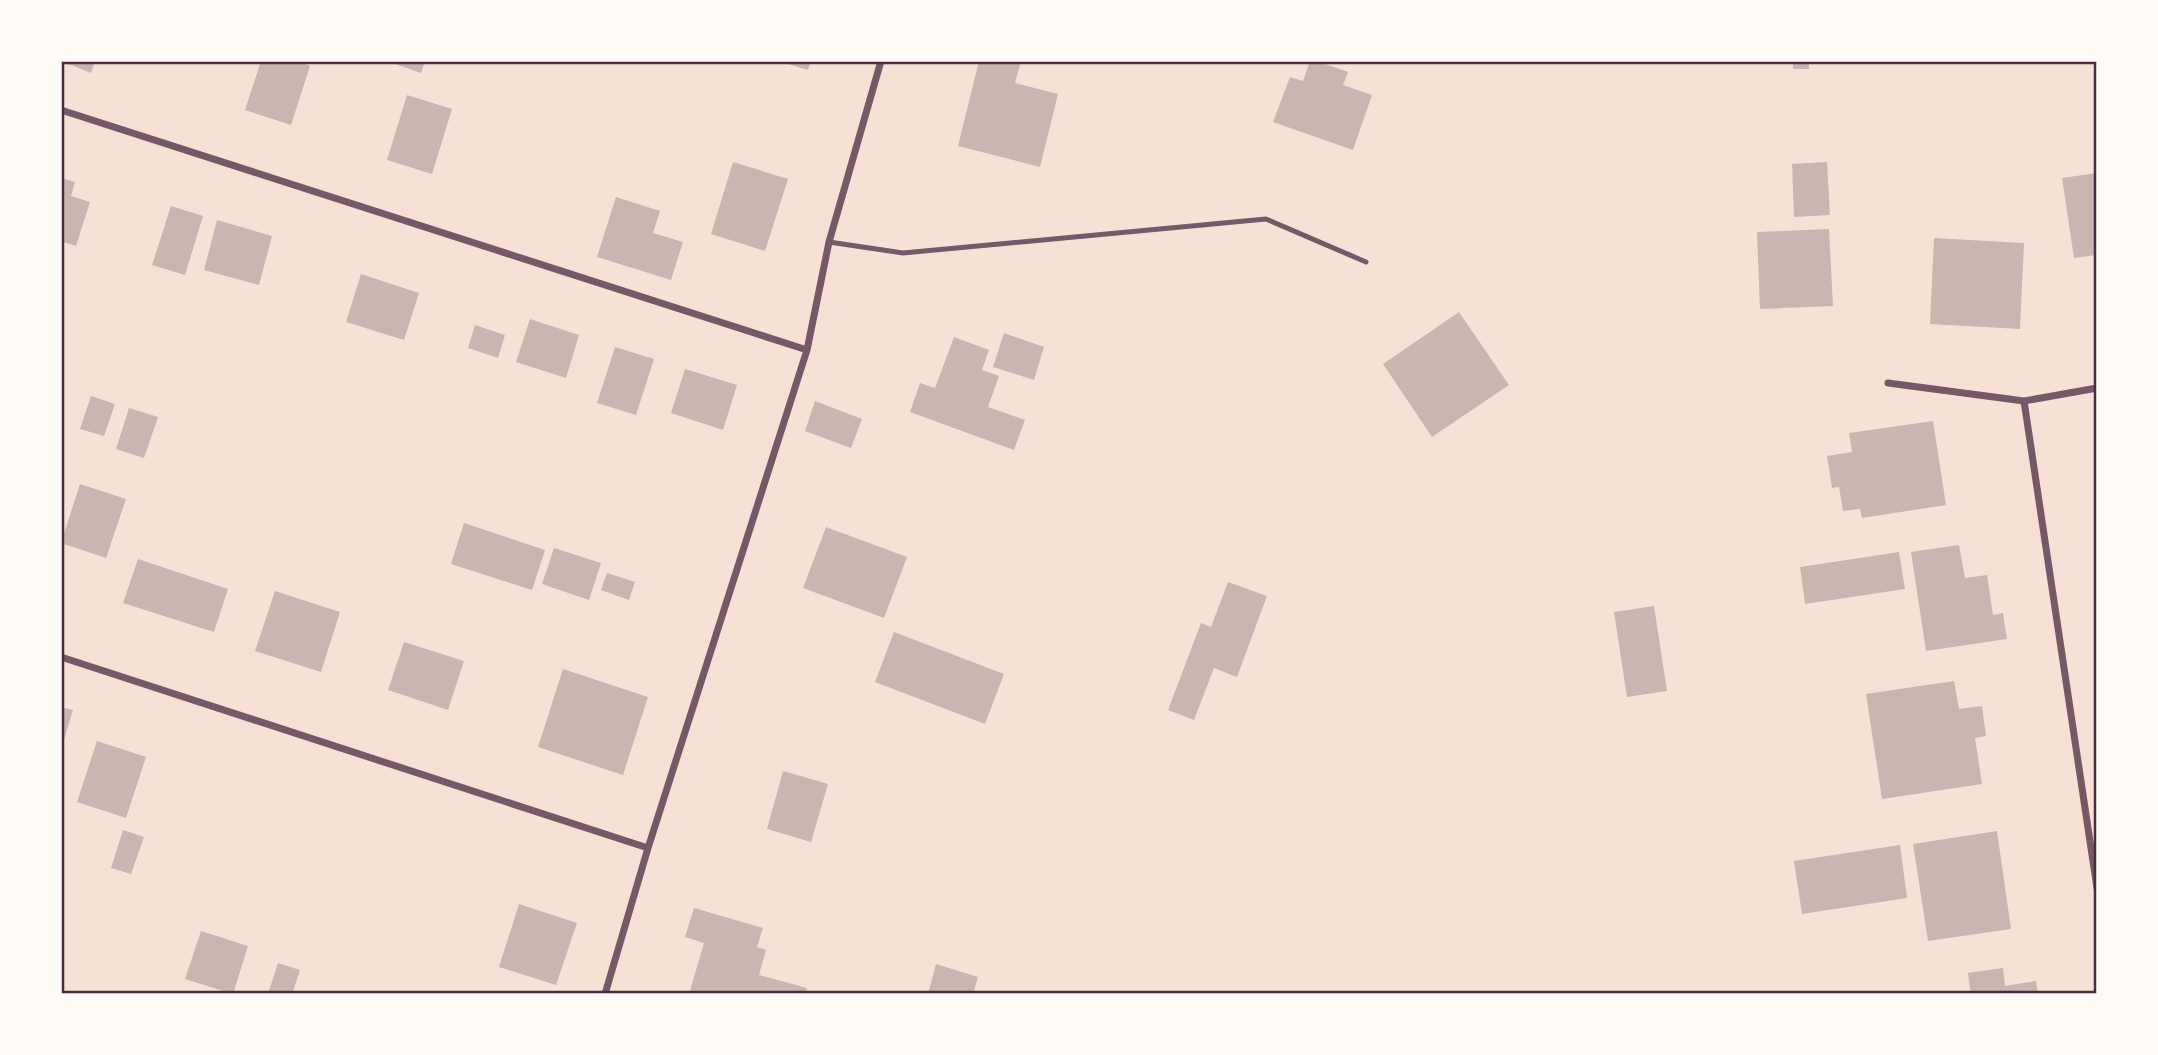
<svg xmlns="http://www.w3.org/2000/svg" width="2158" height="1055" viewBox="0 0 2158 1055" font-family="Bitter,serif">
  <rect width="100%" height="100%" fill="#f7e1d7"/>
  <path fill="#ccb4b1" d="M 61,61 L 95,61 L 91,73 Z
    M 261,61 L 298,61 L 310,66 L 291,125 L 245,110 Z
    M 387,61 L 425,61 L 421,73 Z
    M 778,61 L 811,61 L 808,70 Z
    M 979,61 L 1021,61 L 1015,83 L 1058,94 L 1040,167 L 958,146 Z
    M 1310,61 L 1317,61 L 1348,72 L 1343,85 L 1372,95 L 1353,150 L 1273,122 L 1290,77 L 1303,81 Z
    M 1793,61 L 1809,61 L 1809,69 L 1793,69 Z
    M 407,95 L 452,109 L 432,174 L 387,160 Z
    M 733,162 L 788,179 L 765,251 L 711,234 Z
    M 1827,162 L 1830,215 L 1794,217 L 1792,164 Z
    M 2097,173 L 2097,255 L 2074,258 L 2062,178 Z
    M 61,178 L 75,182 L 71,196 L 90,202 L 76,246 L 61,241 Z
    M 616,197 L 660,211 L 653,233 L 683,242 L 671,280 L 597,257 Z
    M 171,206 L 203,216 L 185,275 L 152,265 Z
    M 217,220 L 272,236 L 259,285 L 204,270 Z
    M 1829,229 L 1833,306 L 1760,309 L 1757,232 Z
    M 1934,238 L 2024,243 L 2020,329 L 1930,324 Z
    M 361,274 L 419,293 L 404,340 L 346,322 Z
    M 1459,312 L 1509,385 L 1432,437 L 1383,364 Z
    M 530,319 L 579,335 L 566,378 L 516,362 Z
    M 475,325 L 505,335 L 498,358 L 468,348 Z
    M 1004,333 L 1044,347 L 1034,380 L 993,367 Z
    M 954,337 L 989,350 L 982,370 L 999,376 L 988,407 L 1025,420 L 1014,450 L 910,412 L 920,383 L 935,388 Z
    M 615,347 L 654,359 L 636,415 L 597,403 Z
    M 685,369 L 737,385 L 723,430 L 671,413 Z
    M 91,396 L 115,404 L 104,436 L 80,429 Z
    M 815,401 L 862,419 L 851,448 L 805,431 Z
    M 129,408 L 158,417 L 144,458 L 116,449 Z
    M 1933,421 L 1946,505 L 1862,518 L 1860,509 L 1843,511 L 1839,487 L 1832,488 L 1827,456 L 1852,452 L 1849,433 Z
    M 80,484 L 126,499 L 106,558 L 61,543 Z
    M 464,523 L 545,550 L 532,590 L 451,564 Z
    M 826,527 L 907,557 L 884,618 L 803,588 Z
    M 1959,545 L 1965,578 L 1987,575 L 1993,615 L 2003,613 L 2007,639 L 1926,651 L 1911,552 Z
    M 554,548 L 601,563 L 589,600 L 542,584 Z
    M 1899,552 L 1905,589 L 1805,604 L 1800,567 Z
    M 138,559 L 228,589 L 214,632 L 123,603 Z
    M 607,573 L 635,582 L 629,600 L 601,590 Z
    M 1228,582 L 1267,596 L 1237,677 L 1214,668 L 1194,720 L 1168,710 L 1201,623 L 1211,627 Z
    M 275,591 L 340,612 L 321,672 L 255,651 Z
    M 1654,606 L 1667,691 L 1627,697 L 1614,612 Z
    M 894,632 L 1004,674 L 985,724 L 875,682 Z
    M 404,642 L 464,661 L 448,710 L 388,690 Z
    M 563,669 L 648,697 L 623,775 L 538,747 Z
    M 1954,681 L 1959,709 L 1982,706 L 1986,736 L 1975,738 L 1982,784 L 1882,799 L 1866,694 Z
    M 61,707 L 73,710 L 62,746 L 61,746 Z
    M 97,741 L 146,757 L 126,818 L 77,802 Z
    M 783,771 L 828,784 L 811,842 L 767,829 Z
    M 123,830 L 144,837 L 131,874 L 111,868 Z
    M 1997,831 L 2011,929 L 1928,941 L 1913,844 Z
    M 1900,845 L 1907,898 L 1802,914 L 1794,861 Z
    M 519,904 L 577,923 L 556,985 L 499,967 Z
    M 694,908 L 763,928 L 757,947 L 766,950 L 759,975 L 807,988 L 806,994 L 689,994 L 704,943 L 685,937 Z
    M 201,931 L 248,946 L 233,994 L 185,979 Z
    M 278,963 L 300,970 L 292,994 L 268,994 Z
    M 936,964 L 978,977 L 973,994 L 928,994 Z
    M 2003,968 L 2005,986 L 2036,981 L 2038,994 L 1971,994 L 1968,973 Z"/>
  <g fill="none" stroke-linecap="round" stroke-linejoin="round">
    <path stroke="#755966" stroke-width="5" d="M 829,242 L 903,253 L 1266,219 L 1366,262"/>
    <path stroke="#755966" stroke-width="7" d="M 61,110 L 807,350
      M 1888,383 L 2024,401 L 2097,888
      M 2024,401 L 2097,388
      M 61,657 L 648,848
      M 605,994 L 648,848 L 807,350 L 829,242 L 881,61"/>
  </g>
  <rect width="2158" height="1055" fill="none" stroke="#fffaf5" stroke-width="126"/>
  <rect x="63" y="63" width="2032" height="929" fill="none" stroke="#4a2c40" stroke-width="2.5"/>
</svg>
